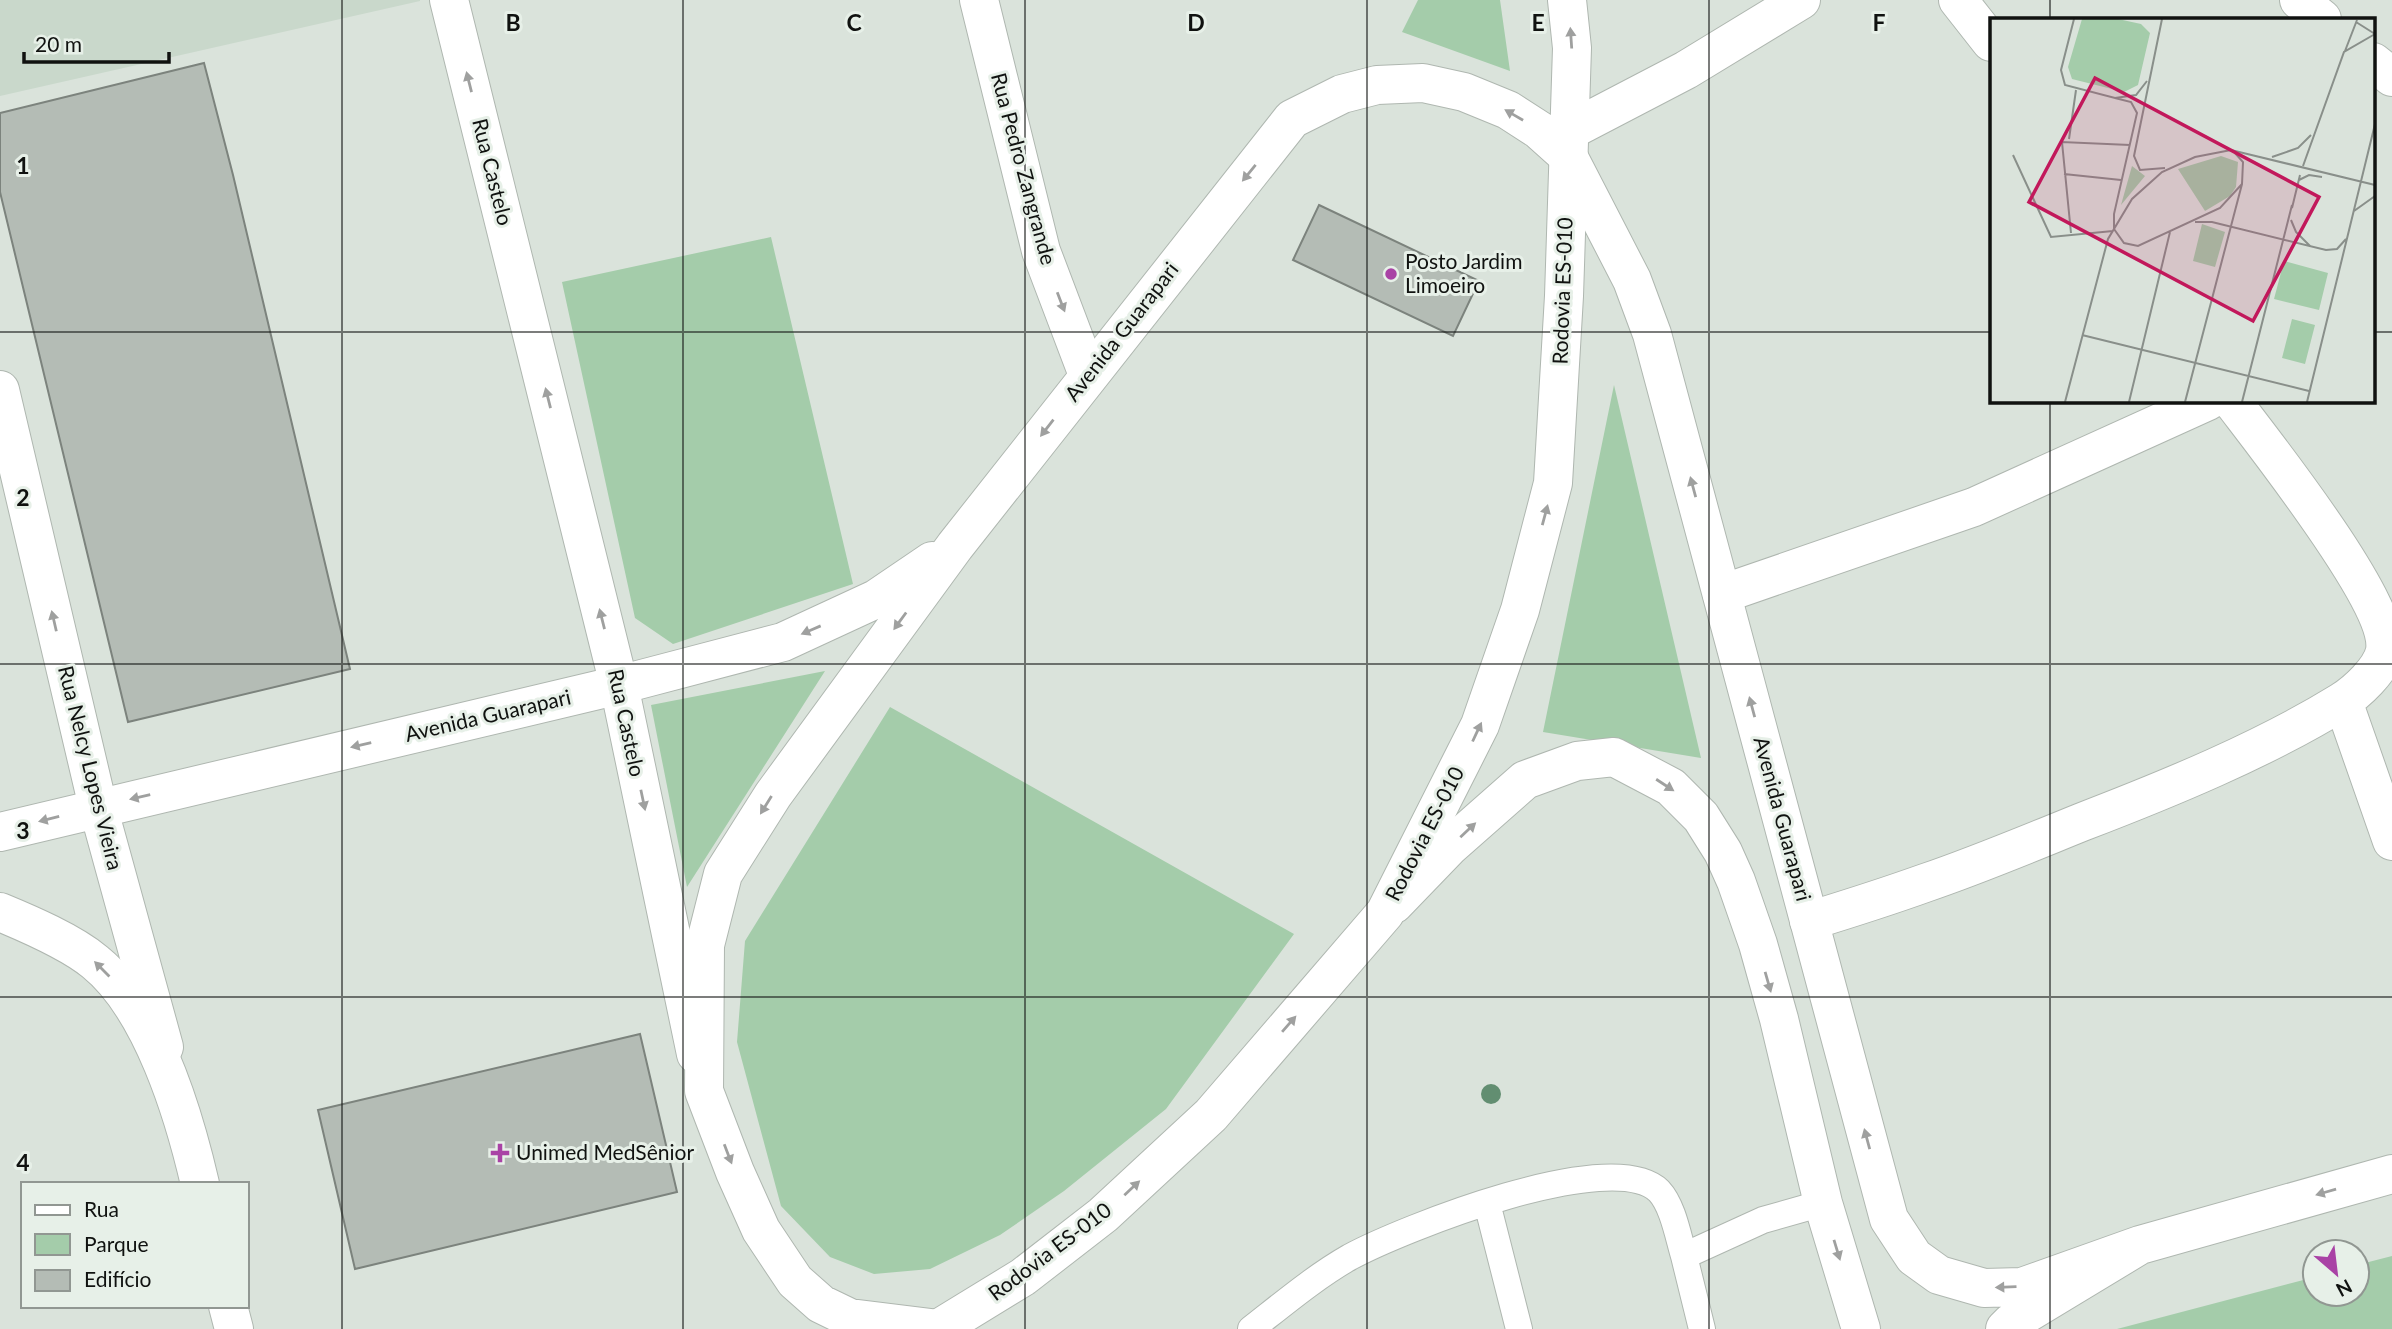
<svg xmlns="http://www.w3.org/2000/svg" width="2392" height="1329" viewBox="0 0 2392 1329" font-family="Lato,sans-serif">
  <rect width="100%" height="100%" fill="#dae3db"/>
  <path fill="#c9d8cb" d="M 0,0 L 420,0 L 420,1 L 0,96 Z"/>
  <path fill="#a4ccaa" d="M 1418,0 L 1500,0 L 1510,71 L 1402,32 Z
    M 771,237 L 853,584 L 673,644 L 635,618 L 562,282 Z
    M 1614,385 L 1701,758 L 1543,732 Z
    M 825,671 L 687,887 L 651,705 Z
    M 890,707 L 1294,934 L 1166,1109 L 1064,1191 L 1000,1235 L 930,1269 L 874,1274 L 830,1257 L 781,1206 L 737,1042 L 745,941 Z
    M 2392,1256 L 2392,1329 L 2117,1329 L 2315,1277 L 2315,1294 L 2357,1294 L 2357,1265 Z"/>
  <path fill="#b4bcb5" stroke="#7c837d" stroke-width="2" d="M 204,63 L 233,175 L 350,669 L 128,722 L 0,192 L 0,113 Z
    M 1319,205 L 1479,281 L 1453,336 L 1293,260 Z
    M 640,1034 L 677,1192 L 355,1269 L 318,1110 Z"/>
  <g fill="none" stroke-linecap="round" stroke-linejoin="round">
    <g stroke="#afb7b0" stroke-width="28">
      <path id="service" d="M 1487,1203 L 1519,1329
        M 1684,1256 L 1702,1329
        M 1251,1329 C 1283,1304 1315,1277 1350,1257 C 1402,1229 1612,1145 1659,1191 C 1673,1206 1678,1236 1684,1256 L 1763,1220 L 1823,1203"/>
    </g>
    <g stroke="#afb7b0" stroke-width="40">
      <path id="minor" d="M 449,0 L 619,685 L 696,1054
        M 979,0 L 1041,251 L 1088,375
        M 1958,0 L 1991,42
        M 2299,0 L 2322,19
        M 2373,62 L 2392,77
        M 1569,131 L 1686,70 L 1801,0
        M 0,390 L 98,807 L 164,1047
        M 1722,594 L 1974,507 L 2208,401
        M 2343,701 L 2392,841
        M 1809,921 C 1848,909 1886,897 1925,883 C 1978,865 2030,843 2082,822 C 2168,789 2263,750 2341,702 C 2357,692 2381,670 2385,651 C 2392,604 2263,442 2232,401"/>
    </g>
    <g stroke="#afb7b0" stroke-width="40">
      <path id="tertiary" d="M 0,832 L 619,685 L 783,642 L 876,599 L 932,561
        M 1394,904 L 1449,847 L 1525,780 L 1577,761 L 1614,757 L 1671,787 L 1701,817 L 1723,852 L 1736,881 L 1758,944 L 1779,1019 L 1823,1203 L 1861,1329
        M 0,912 C 29,924 71,942 95,962 C 152,1008 184,1115 200,1184
        M 228,1306 L 234,1329
        M 939,1329 L 850,1318 L 821,1304 L 795,1281 L 761,1230 L 735,1172 L 704,1091 L 705,945 L 723,874 L 773,795 L 955,546 L 1292,119 L 1342,94 L 1377,85 L 1423,83 L 1464,92 L 1508,110 L 1539,130 L 1568,156 L 1632,280 L 1652,334 L 1889,1219 L 1914,1257 L 1939,1275 L 1984,1288 L 2022,1287 L 2140,1245
        M 2005,1329 L 2011,1323 L 2140,1245 L 2392,1174"/>
    </g>
    <g stroke="#afb7b0" stroke-width="40">
      <path id="secondary" d="M 938,1329 L 1023,1277 L 1103,1215 L 1211,1115 L 1385,913 L 1480,725 L 1520,610 L 1553,483 L 1564,296 L 1572,48 L 1567,0"/>
    </g>
    <use href="#service" stroke="#fff" stroke-width="26"/>
    <use href="#minor" stroke="#fff" stroke-width="38"/>
    <use href="#tertiary" stroke="#fff" stroke-width="38"/>
    <use href="#secondary" stroke="#fff" stroke-width="38"/>
  </g>
  <circle fill="#628e71" cx="1491" cy="1094" r="10"/>
  <defs><path id="oneway-solid" d="M-6-.8H1V-3.2L6.5 0L1 3.2V.8H-6Z" transform="scale(1.75)"/></defs>
  <g fill="#9fa09f">
    <use href="#oneway-solid" transform="translate(1571 38) rotate(-94)"/>
    <use href="#oneway-solid" transform="translate(469 82) rotate(-104)"/>
    <use href="#oneway-solid" transform="translate(1514 115) rotate(-150)"/>
    <use href="#oneway-solid" transform="translate(1249 173) rotate(129)"/>
    <use href="#oneway-solid" transform="translate(1061 302) rotate(69)"/>
    <use href="#oneway-solid" transform="translate(548 398) rotate(-104)"/>
    <use href="#oneway-solid" transform="translate(1047 428) rotate(128)"/>
    <use href="#oneway-solid" transform="translate(1693 487) rotate(-105)"/>
    <use href="#oneway-solid" transform="translate(1545 515) rotate(-75)"/>
    <use href="#oneway-solid" transform="translate(602 619) rotate(-104)"/>
    <use href="#oneway-solid" transform="translate(54 621) rotate(-103)"/>
    <use href="#oneway-solid" transform="translate(900 621) rotate(126)"/>
    <use href="#oneway-solid" transform="translate(811 630) rotate(157)"/>
    <use href="#oneway-solid" transform="translate(1752 707) rotate(-105)"/>
    <use href="#oneway-solid" transform="translate(1477 732) rotate(-65)"/>
    <use href="#oneway-solid" transform="translate(361 745) rotate(167)"/>
    <use href="#oneway-solid" transform="translate(1665 785) rotate(33)"/>
    <use href="#oneway-solid" transform="translate(140 797) rotate(167)"/>
    <use href="#oneway-solid" transform="translate(643 800) rotate(78)"/>
    <use href="#oneway-solid" transform="translate(766 805) rotate(122)"/>
    <use href="#oneway-solid" transform="translate(49 819) rotate(166)"/>
    <use href="#oneway-solid" transform="translate(1468 830) rotate(-43)"/>
    <use href="#oneway-solid" transform="translate(102 969) rotate(-135)"/>
    <use href="#oneway-solid" transform="translate(1768 982) rotate(74)"/>
    <use href="#oneway-solid" transform="translate(1289 1024) rotate(-49)"/>
    <use href="#oneway-solid" transform="translate(1867 1139) rotate(-105)"/>
    <use href="#oneway-solid" transform="translate(728 1154) rotate(69)"/>
    <use href="#oneway-solid" transform="translate(1132 1188) rotate(-43)"/>
    <use href="#oneway-solid" transform="translate(2326 1192) rotate(164)"/>
    <use href="#oneway-solid" transform="translate(1837 1250) rotate(73)"/>
    <use href="#oneway-solid" transform="translate(2006 1287) rotate(178)"/>
  </g>
  <path fill="none" stroke="#101210" stroke-width="2" stroke-opacity="0.55" d="M 342,0 L 342,1329M 683,0 L 683,1329M 1025,0 L 1025,1329M 1367,0 L 1367,1329M 1709,0 L 1709,1329M 2050,0 L 2050,19M 0,332 L 1991,332M 2373,332 L 2392,332M 2050,401 L 2050,1329M 0,664 L 2392,664M 0,997 L 2392,997"/>
  <g fill="#a942a5" stroke="#e7f0e8" stroke-width="2.5">
    <circle cx="1391" cy="274" r="7"/>
    <path d="M496.5 1142.5h7v7h7v7h-7v7h-7v-7h-7v-7h7z"/>
  </g>
  <g text-anchor="middle" stroke-width="6" stroke-linejoin="round" paint-order="stroke">
    <g font-size="21" fill="#101210" stroke="#e7f0e8">
      <text transform="translate(1023 169) rotate(75)" y="7">Rua Pedro Zangrande</text>
      <text transform="translate(492 172) rotate(76)" y="7">Rua Castelo</text>
      <text transform="translate(1563 291) rotate(-88)" y="7">Rodovia ES-010</text>
      <text transform="translate(1122 332) rotate(-52)" y="7">Avenida Guarapari</text>
      <text transform="translate(488 716) rotate(-13)" y="7">Avenida Guarapari</text>
      <text transform="translate(626 723) rotate(78)" y="7">Rua Castelo</text>
      <text transform="translate(90 768) rotate(76)" y="7">Rua Nelcy Lopes Vieira</text>
      <text transform="translate(1782 819) rotate(75)" y="7">Avenida Guarapari</text>
      <text transform="translate(1425 834) rotate(-63)" y="7">Rodovia ES-010</text>
      <text transform="translate(1050 1252) rotate(-37)" y="7">Rodovia ES-010</text>
    </g>
    <g font-size="21" fill="#101210" stroke="#e7f0e8" text-anchor="start">
      <text x="1405" y="269">Posto Jardim<tspan x="1405" dy="24">Limoeiro</tspan></text>
      <text x="516" y="1160">Unimed MedSênior</text>
    </g>
  </g>
  <g transform="translate(1990 18)">
    <rect width="385" height="385" fill="#dae3db"/>
    <path d="M 92,1 L 128,1 L 151,6 L 160,15 L 148,67 L 134,74 L 82,61 L 78,49 ZM 231,138 L 248,144 L 246,169 L 240,178 L 215,193 L 188,151 ZM 142,148 L 155,158 L 131,187 ZM 212,206 L 235,214 L 225,249 L 203,243 ZM 294,243 L 338,255 L 329,292 L 284,281 ZM 302,301 L 325,307 L 315,346 L 292,340 Z" fill="#a4ccaa"/>
    <path fill="none" stroke="#898f8a" stroke-width="2" d="M 84,1 L 71,52 L 75,67 L 125,80 L 146,77 L 157,63M 172,1 L 144,138 L 150,152 L 175,150M 366,4 L 385,16M 355,33 L 367,2M 125,80 L 141,84 L 147,95 L 124,196 L 124,211 L 134,225 L 148,228 L 230,190 L 252,166M 79,121 L 86,72M 23,137 L 61,219 L 123,213M 282,139 L 308,130 L 321,117M 313,148 L 354,34 L 385,16M 74,156 L 131,162M 309,162 L 319,157 L 332,159M 302,190 L 310,157M 364,193 L 385,178M 301,202 L 306,214 L 320,228M 205,204 L 222,204 L 336,232 L 347,231 L 356,221M 81,215 L 72,124 L 140,127M 92,317 L 319,373M 75,384 L 118,221 L 142,181 L 172,154 L 205,139 L 241,132 L 385,167M 139,384 L 180,214M 195,384 L 252,166 L 253,144 L 245,135M 252,384 L 302,187M 317,384 L 385,106"/>
    <path fill="#c2185b" fill-opacity="0.15" stroke="#c2185b" stroke-width="3.5" d="M 105,60 L 329,179 L 263,303 L 39,184 Z"/>
    <rect width="385" height="385" fill="none" stroke="#101210" stroke-width="3.5"/>
  </g>
  <g font-size="23" text-anchor="middle" font-weight="bold" fill="#101210" stroke="#e7f0e8" stroke-width="6" stroke-linejoin="round" paint-order="stroke">
    <text x="513" y="31">B</text>
    <text x="854" y="31">C</text>
    <text x="1196" y="31">D</text>
    <text x="1538" y="31">E</text>
    <text x="1879" y="31">F</text>
    <text x="23" y="174">1</text>
    <text x="23" y="506">2</text>
    <text x="23" y="839">3</text>
    <text x="23" y="1171">4</text>
  </g>
  <rect x="21" y="1182" width="228" height="126" fill="#e7f0e8" stroke="#919792" stroke-width="2"/>
  <rect x="35" y="1205" width="35" height="10" fill="#ffffff" stroke="#919792" stroke-width="2"/>
  <text x="84" y="1217" font-size="21" fill="#101210">Rua</text>
  <rect x="35" y="1234" width="35" height="21" fill="#a4ccaa" stroke="#919792" stroke-width="2"/>
  <text x="84" y="1252" font-size="21" fill="#101210">Parque</text>
  <rect x="35" y="1270" width="35" height="21" fill="#b4bcb5" stroke="#919792" stroke-width="2"/>
  <text x="84" y="1287" font-size="21" fill="#101210">Edifício</text>
  <g transform="translate(2336 1273) rotate(152)"><circle r="33" fill="#e7f0e8" stroke="#919792" stroke-width="2"/>
  <path d="M0-5L12 26L0 18L-12 26Z" fill="#a942a5"/>
  <text y="-10" font-size="19" font-weight="bold" text-anchor="middle" fill="#101210">N</text>
  </g>
  <path d="M24 52v10h145v-10" fill="none" stroke="#101210" stroke-width="3.5"/>
  <text x="35" y="52" font-size="21" fill="#101210" stroke="#e7f0e8" stroke-width="5" paint-order="stroke">20 m</text>
</svg>
